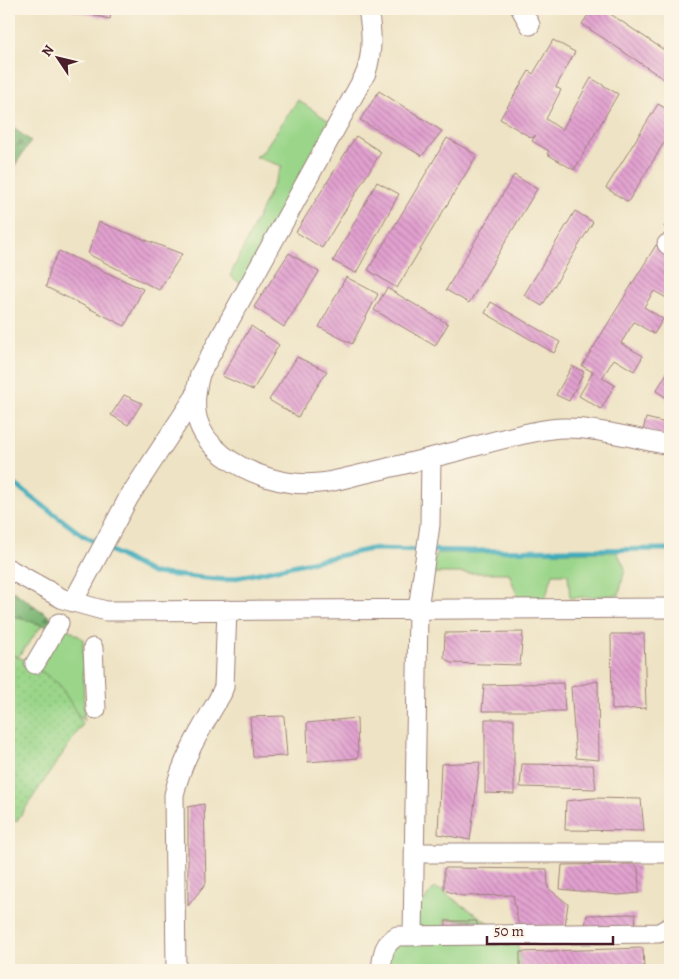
<svg xmlns="http://www.w3.org/2000/svg" width="679" height="979" viewBox="0 0 679 979" font-family="Alegreya,serif">
  <defs>
    <pattern id="forest-firs" width="22" height="20" patternUnits="userSpaceOnUse" patternTransform="scale(1.25)"><rect width="22" height="20" fill="#7bb675"/><path d="M5 1l3.5 6h-7zM16 11l3.5 6h-7z" fill="#679360"/></pattern>
    <pattern id="park-dots" width="8" height="8" patternUnits="userSpaceOnUse" patternTransform="scale(1.25)"><rect width="8" height="8" fill="#9ad589"/><path d="M2 2h.1M6 6h.1" fill="none" stroke="#86b676" stroke-width="1.8" stroke-linecap="round"/></pattern>
    <pattern id="building-back-hatch" width="6" height="6" patternUnits="userSpaceOnUse" patternTransform="scale(1.25)"><rect width="6" height="6" fill="#e2a1d0"/><path d="M-1 5l2 2M0 0l6 6M5-1l2 2" fill="none" stroke="#b983a9"/></pattern>
  </defs>
  <rect width="100%" height="100%" fill="#fcf5e5"/>
  <filter id="ink" filterUnits="userSpaceOnUse"><feTurbulence type="fractalNoise" baseFrequency=".02" numOctaves="2"/><feDisplacementMap in="SourceGraphic" scale="10" xChannelSelector="R" yChannelSelector="G"/><feConvolveMatrix kernelMatrix="1 2 1 2 8 2 1 2 1" color-interpolation-filters="sRGB"/></filter>
  <filter id="wash" filterUnits="userSpaceOnUse"><feTurbulence type="fractalNoise" baseFrequency=".0096" numOctaves="4" result="noise"/><feDisplacementMap in="SourceGraphic" scale="20" xChannelSelector="R" yChannelSelector="G"/><feGaussianBlur stdDeviation="1.12" result="paint"/><feColorMatrix in="noise" values="0 0 0 0 0 0 0 0 0 0 0 0 0 0 0 0 0 1.4 0 .05"/><feComposite in="paint" operator="in"/></filter>
  <g filter="url(#wash)">
    <rect width="100%" height="100%" fill="#eee3c4"/>
    <path fill="#9ad589" stroke="#727a5a" d="M 298,100 L 332,123 L 243,285 L 230,276 L 282,166 L 255,157 L 261,154 Z
      M 617,552 L 625,568 L 619,595 L 570,598 L 568,574 L 553,574 L 544,602 L 519,601 L 509,573 L 426,573 L 438,553 Z
      M 9,615 L 42,625 L 18,657 L 9,654 Z
      M 62,625 L 83,639 L 84,721 L 38,669 Z
      M 434,888 L 445,891 L 446,894 L 502,932 L 476,921 L 445,919 L 444,931 L 514,935 L 520,952 L 520,970 L 381,970 L 383,955 L 416,933 L 413,915 Z"/>
    <path fill="url(#forest-firs)" stroke="#626a50" d="M 9,125 L 31,141 L 9,174 Z
      M 9,588 L 53,619 L 50,627 L 9,615 Z"/>
    <path fill="url(#park-dots)" stroke="#727a5a" d="M 9,654 L 26,660 L 60,685 L 83,724 L 16,822 L 9,817 Z"/>
    <g fill="none" stroke-linecap="round" stroke-linejoin="round">
      <path stroke="#3eacbb" stroke-width="5" d="M 9,480 L 82,535 L 152,573 L 226,580 L 371,549 L 472,551 L 670,549"/>
    </g>
    <g id="blocks">
      <path fill="url(#building-back-hatch)" d="M 65,9 L 112,9 L 110,19 Z
        M 592,9 L 603,9 L 670,54 L 670,83 L 582,24 Z
        M 553,40 L 575,52 L 556,87 L 561,90 L 546,119 L 562,130 L 591,78 L 618,94 L 574,170 L 547,154 L 549,151 L 532,141 L 536,135 L 532,138 L 500,119 L 529,71 L 533,74 Z
        M 379,91 L 442,131 L 422,156 L 360,120 Z
        M 658,104 L 670,111 L 670,133 L 628,202 L 606,188 Z
        M 356,136 L 381,152 L 322,248 L 296,232 Z
        M 447,138 L 477,155 L 397,288 L 368,270 Z
        M 514,175 L 537,189 L 469,303 L 446,290 Z
        M 377,182 L 399,194 L 356,273 L 333,261 Z
        M 575,211 L 593,222 L 542,306 L 524,295 Z
        M 670,217 L 670,231 L 664,227 Z
        M 99,222 L 182,254 L 159,290 L 88,254 Z
        M 656,245 L 670,253 L 670,266 L 666,273 L 670,275 L 670,300 L 654,291 L 644,307 L 663,319 L 654,334 L 634,322 L 621,343 L 643,356 L 634,371 L 614,359 L 602,378 L 615,385 L 601,409 L 579,396 L 593,372 L 582,366 Z
        M 59,251 L 143,289 L 125,326 L 46,287 L 50,269 Z
        M 289,253 L 319,272 L 284,327 L 254,307 Z
        M 346,277 L 378,294 L 352,344 L 319,327 Z
        M 387,288 L 448,324 L 435,346 L 374,310 Z
        M 491,302 L 560,342 L 554,353 L 485,313 Z
        M 251,326 L 279,345 L 253,390 L 222,376 Z
        M 297,357 L 327,371 L 298,417 L 269,400 Z
        M 572,366 L 584,372 L 569,401 L 556,395 Z
        M 669,370 L 670,371 L 670,400 L 656,391 Z
        M 124,395 L 142,403 L 128,425 L 111,415 Z
        M 646,418 L 670,424 L 670,438 L 643,431 Z
        M 523,632 L 520,665 L 451,663 L 444,658 L 445,633 Z
        M 611,634 L 644,634 L 646,708 L 612,710 Z
        M 598,681 L 599,760 L 576,758 L 571,687 Z
        M 563,683 L 565,711 L 482,711 L 484,685 Z
        M 284,716 L 287,756 L 253,757 L 250,717 Z
        M 357,718 L 358,758 L 308,762 L 307,723 Z
        M 485,719 L 514,719 L 514,794 L 485,793 Z
        M 480,762 L 470,840 L 438,834 L 441,764 Z
        M 522,764 L 593,765 L 596,789 L 520,787 Z
        M 593,798 L 641,799 L 644,831 L 565,830 L 566,801 Z
        M 204,804 L 206,883 L 188,906 L 188,807 Z
        M 633,864 L 638,867 L 639,893 L 618,895 L 560,889 L 562,865 Z
        M 444,868 L 547,869 L 548,888 L 568,904 L 565,926 L 519,928 L 513,895 L 462,896 L 444,890 Z
        M 636,914 L 635,928 L 585,926 L 587,915 Z
        M 446,921 L 476,921 L 479,928 L 446,929 Z
        M 643,948 L 644,970 L 520,970 L 520,952 Z"/>
    </g>
  </g>
  <g filter="url(#ink)">
    <use href="#blocks" fill-opacity="0" stroke="#9c8178" stroke-width="1"/>
    <g fill="none" stroke-linecap="round" stroke-linejoin="round">
      <g stroke="#9c8178" stroke-width="21">
        <path id="minor" d="M 368,9 C 372,32 373,50 366,73 L 200,374 C 191,408 194,432 223,455 C 248,474 286,487 319,483 C 335,482 351,476 367,473 C 399,465 431,458 462,450 C 491,442 521,433 551,429 C 584,424 636,439 670,445
          M 521,9 L 530,25
          M 667,244 L 670,246
          M 9,569 L 63,599 L 106,611 L 670,608
          M 73,602 L 129,497 L 194,398
          M 93,648 L 96,709
          M 35,664 L 59,623
          M 217,702 L 224,687 L 227,610
          M 414,853 L 670,853
          M 413,936 L 418,609 L 430,525 L 431,458
          M 176,970 L 174,795 C 182,758 203,726 222,693
          M 381,970 C 383,955 382,945 397,936 L 659,933 L 670,927"/>
      </g>
      <use href="#minor" stroke="#fff" stroke-width="19"/>
    </g>
  </g>
  <rect width="679" height="979" fill="none" stroke="#fcf5e5" stroke-width="30"/>
  <g transform="translate(58 58) rotate(305)" stroke="#fcf5e5" stroke-width="4" paint-order="stroke">
  <path d="M0-4L9 19L0 12L-9 19Z" fill="#4a1f2b"/>
  <text y="-8" font-size="14" font-weight="bold" text-anchor="middle" fill="#4a1f2b">N</text>
  </g>
  <path d="M487 936v8h126v-8" fill="none" stroke="#4a1f2b" stroke-width="2.5"/>
  <text x="494" y="936" font-size="15" fill="#4a1f2b" stroke="#fcf5e5" stroke-width="4" paint-order="stroke">50 m</text>
</svg>
